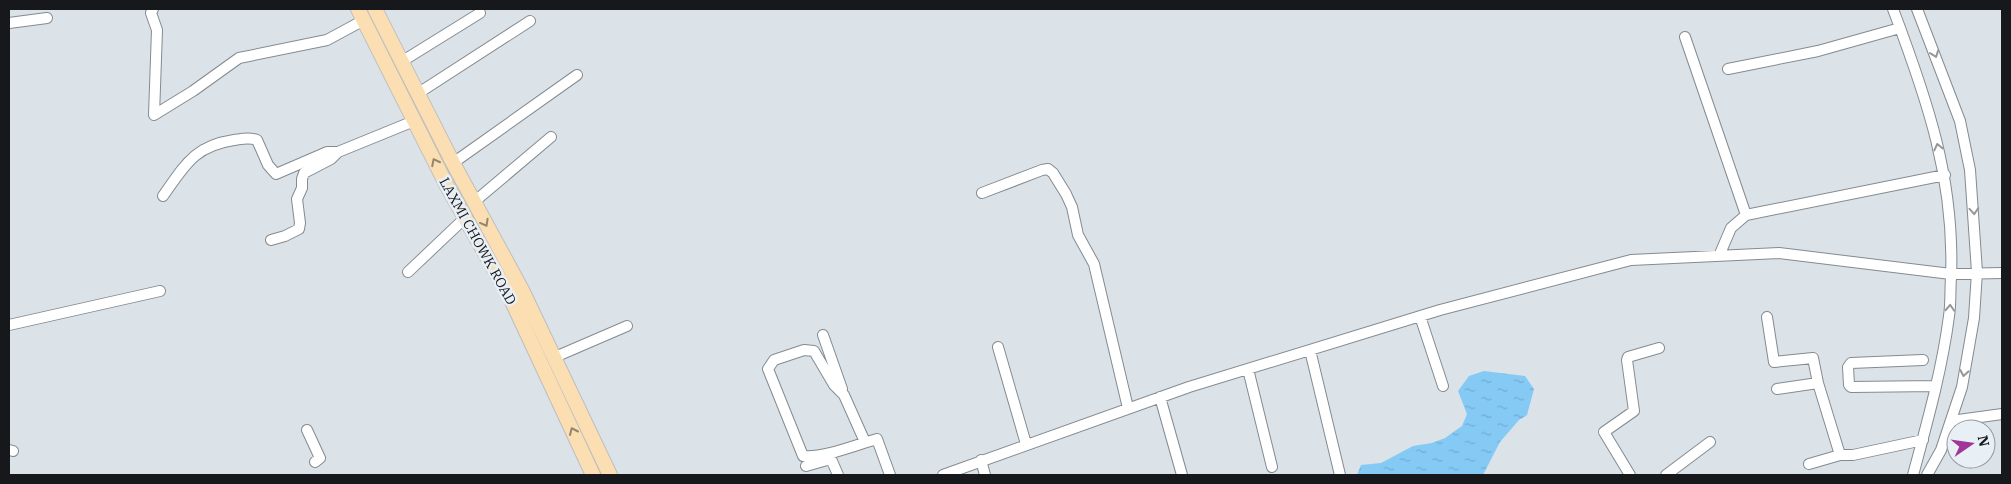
<svg xmlns="http://www.w3.org/2000/svg" width="2011" height="484" viewBox="0 0 2011 484" font-family="'IBM Plex Serif',serif">
  <defs>
    <pattern id="water-ripples" width="26" height="14" patternUnits="userSpaceOnUse" patternTransform="scale(1.25)"><rect width="26" height="14" fill="#84caf5"/><path d="M2 4q2-2 4 0t4 0M15 11q2-2 4 0t4 0" fill="none" stroke="#71add1"/></pattern>
  </defs>
  <rect width="100%" height="100%" fill="#dbe2e8"/>
  <path fill="url(#water-ripples)" d="M 1484,371 L 1525,376 L 1534,389 L 1527,415 L 1519,420 L 1500,442 L 1483,475 L 1357,475 L 1361,465 L 1381,463 L 1413,446 L 1432,443 L 1445,438 L 1462,426 L 1467,414 L 1458,391 L 1469,376 Z"/>
  <g fill="none" stroke-linecap="round" stroke-linejoin="round">
    <g stroke="#848b90" stroke-width="12">
      <path id="minor" d="M 153,9 L 151,13 L 157,30 L 154,115 L 193,91 L 239,58 L 327,40 L 364,20
        M 1893,9 C 1927,99 1955,180 1951,278 C 1950,290 1951,303 1949,316 C 1942,370 1927,423 1913,475
        M 1917,9 L 1960,121 L 1970,170 L 1977,272 L 1974,318 L 1962,387 L 1941,450 L 1927,475
        M 9,23 L 47,18
        M 1685,37 L 1746,215 L 1945,175
        M 401,62 L 480,13
        M 1728,69 L 1818,51 L 1900,28
        M 417,94 L 530,21
        M 453,163 L 577,75
        M 982,193 L 1042,170 L 1048,169 L 1053,173 L 1066,194 L 1072,207 L 1078,235 L 1094,264 L 1128,408
        M 163,196 C 185,165 194,146 234,140 C 242,139 249,137 257,140 L 268,165 L 276,174 L 327,152 L 338,152 L 414,121
        M 474,202 L 551,137
        M 271,240 L 285,236 L 299,229 L 300,223 L 297,199 L 302,188 L 302,179 L 304,173 L 331,159 L 338,152
        M 1719,256 L 1731,228 L 1746,215
        M 408,272 L 466,217
        M 1420,316 L 1443,386
        M 1767,317 L 1774,362 L 1813,358 L 1818,383 L 1840,455 L 1853,455 L 1923,440
        M 9,325 L 160,291
        M 823,335 L 842,389
        M 998,347 L 1026,444
        M 1310,350 L 1340,475
        M 555,357 L 627,326
        M 1923,360 L 1851,363 L 1848,367 L 1849,385 L 1851,387 L 1936,386
        M 1248,369 L 1272,467
        M 1777,389 L 1818,383
        M 1160,397 L 1182,475
        M 1951,421 L 2002,414
        M 307,430 L 320,458 L 315,462
        M 865,442 L 844,395 L 834,385 L 814,351 L 804,350 L 774,360 L 768,369 L 803,456 C 825,458 855,445 877,439 L 890,475
        M 9,450 L 13,451
        M 981,460 L 985,475
        M 1809,464 L 1840,455
        M 806,466 L 827,460 L 832,461 L 838,475
        M 943,475 L 1189,387 L 1440,310 L 1631,260 L 1779,253 L 1951,274 L 2002,273
        M 1630,475 L 1604,432 L 1634,411 L 1627,360 L 1628,357 L 1659,348
        M 1666,475 L 1710,442"/>
    </g>
    <g stroke="#bebebf" stroke-width="16">
      <path id="major" d="M 358,9 L 447,186 L 510,297 L 593,475
        M 375,9 L 453,163 L 522,290 L 610,475"/>
    </g>
    <use href="#minor" stroke="#fff" stroke-width="10"/>
    <use href="#major" stroke="#fbdeb2" stroke-width="14"/>
  </g>
  <defs><path id="oneway-chevron" d="M-2-3.5L2.5 0L-2 3.5" fill="none" stroke-width="1.6" stroke-linecap="round" stroke-linejoin="round" transform="scale(1.25)"/></defs>
  <g stroke="#969798">
    <use href="#oneway-chevron" transform="translate(1935 54) rotate(70)"/>
    <use href="#oneway-chevron" transform="translate(1938 147) rotate(-103)"/>
    <use href="#oneway-chevron" transform="translate(1974 211) rotate(86)"/>
    <use href="#oneway-chevron" transform="translate(1950 308) rotate(-87)"/>
    <use href="#oneway-chevron" transform="translate(1964 373) rotate(100)"/>
  </g>
  <g stroke="#94856e">
    <use href="#oneway-chevron" transform="translate(435 162) rotate(-117)"/>
    <use href="#oneway-chevron" transform="translate(485 223) rotate(61)"/>
    <use href="#oneway-chevron" transform="translate(573 431) rotate(-114)"/>
  </g>
  <g text-anchor="middle" stroke-width="5" stroke-linejoin="round" paint-order="stroke">
    <g font-size="14" fill="#16181b" stroke="#e8eff5">
      <text transform="translate(478 241) rotate(61)" y="5">LAXMI CHOWK ROAD</text>
    </g>
  </g>
  <rect width="2011" height="484" fill="none" stroke="#16181b" stroke-width="20"/>
  <g transform="translate(1971 444) rotate(77)"><circle r="24" fill="#e8eff5" stroke="#94999e"/>
  <path d="M0-4L9 19L0 12L-9 19Z" fill="#9f3698"/>
  <text y="-8" font-size="14" font-weight="bold" text-anchor="middle" fill="#16181b">N</text>
  </g>
</svg>
